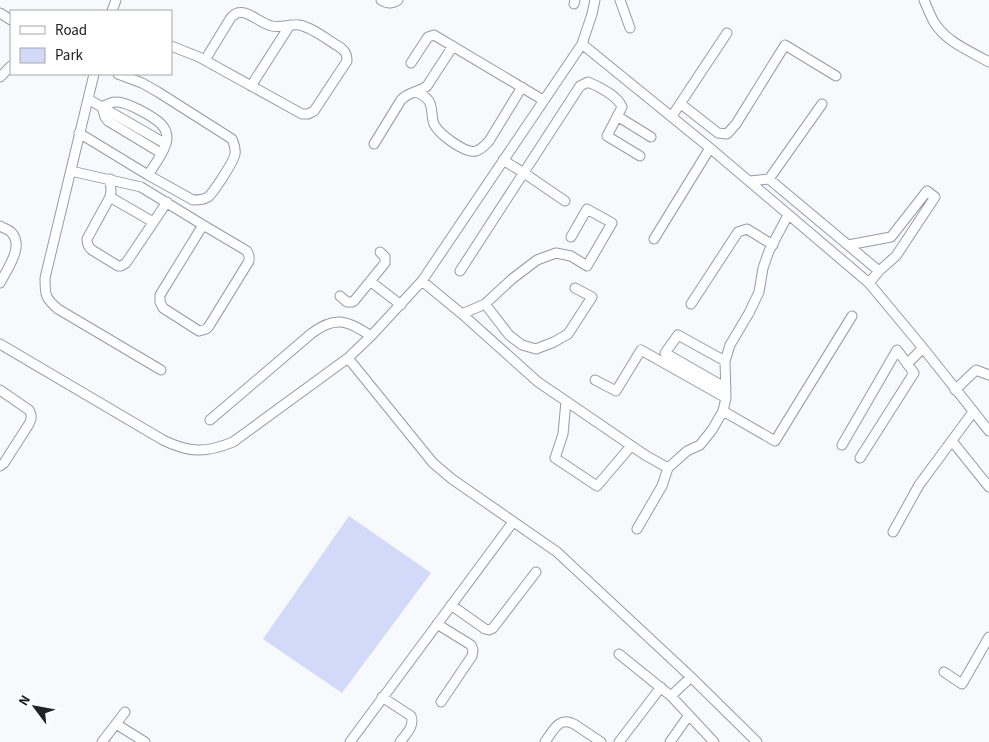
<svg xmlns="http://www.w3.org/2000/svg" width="989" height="742" viewBox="0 0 989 742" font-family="'Source Sans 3',sans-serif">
  <rect width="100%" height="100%" fill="#f8f9fd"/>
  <path fill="#d3daf9" d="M 349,516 L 431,573 L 342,693 L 263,639 Z"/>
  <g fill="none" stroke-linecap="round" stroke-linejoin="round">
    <g stroke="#959aaa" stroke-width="11">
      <path id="minor" d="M 381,0 C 388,4 392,4 398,0
        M 620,0 L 630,28
        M 924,0 C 927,7 930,15 934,22 C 946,42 970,51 989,62
        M 574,4 L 575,0
        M 112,11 L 116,0
        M 0,13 L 11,20
        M 582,44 L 710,148 L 869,283 L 923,348 L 989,431
        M 171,46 L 199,57 L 302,114 L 308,114 L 314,111 L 347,61 C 347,55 346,52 341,48 C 329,41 312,27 299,25 C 290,24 281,28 272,26 C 257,23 242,2 230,19 L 205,60
        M 411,63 L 428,37 L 434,35 L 543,100
        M 94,74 L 45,278 C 45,295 45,298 58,309 L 161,370
        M 0,77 L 11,66
        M 251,86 L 290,25
        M 416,92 C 421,94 426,97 429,101 C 433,108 431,117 434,124 C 439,134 465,154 476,151 C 482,149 485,145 489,141 L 522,87
        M 88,99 L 166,144
        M 681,104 L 718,133 L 727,134 L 736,124 L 785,45 L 836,76
        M 617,116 L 651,137
        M 672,116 L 727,33
        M 79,133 L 148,175 L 193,200 C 199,200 203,200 208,197 C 214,192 234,161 235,154 C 236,148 234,144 232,139 L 158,92 L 142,83 L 118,74
        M 374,144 L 401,100 C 408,92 419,92 427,86 L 453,46
        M 503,160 L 524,173 L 565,201
        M 71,171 L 141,187 L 203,225
        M 148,175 C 154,166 167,148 167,138 C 167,132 164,127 161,124 C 154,117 126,101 116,102 C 111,102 107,104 102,107 L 105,117 L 108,121 L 161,153
        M 110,179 L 111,191 L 110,197 L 87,239 C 87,244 88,247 92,250 L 118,266 L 121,266 L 126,263 L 167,202
        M 769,179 L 879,271 L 869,283
        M 750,181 L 769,179 L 822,104
        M 110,197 L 153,222
        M 203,225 L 247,251 L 249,256 L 249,261 L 209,326 L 206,329 L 199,331 L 163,308 L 160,302 L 160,295 Z
        M 0,226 C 3,228 8,229 11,232 C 25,246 7,269 0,283
        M 654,239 L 710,148
        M 848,245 L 891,237 L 927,191 L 935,197 L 896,256 L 879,271
        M 460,271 L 580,86 L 588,82 C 598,86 618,96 622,107 L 607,136 L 640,156
        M 370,281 L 401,305
        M 422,281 L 462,314 L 538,382 L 645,455 L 668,468
        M 340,296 L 347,302 L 352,302 L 354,301 L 385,263 L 385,257 L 380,252
        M 485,304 L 509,335 L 522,345 L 536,349 L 554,342 L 568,334 L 592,297 L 575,288
        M 691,304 L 738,232 L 747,229 L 773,245
        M 462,314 L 485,304 L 512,279 L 537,260 L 556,253 L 571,256 L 587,266 L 612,223 L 587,209 L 571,237
        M 0,344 L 163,440 C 189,453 206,453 233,442 L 348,358 L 371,336 L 422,281 L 582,44 L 592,14 L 595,0
        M 348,358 L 433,463 L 452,479 L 557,552 L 691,677 L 757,742
        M 725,361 L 678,335 L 665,353 L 726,388
        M 907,364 L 923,348
        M 595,380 L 616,391 L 641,350 L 726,398
        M 0,390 L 29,410 C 32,415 32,418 29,424 L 4,463 L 0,466
        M 955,390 L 976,370 L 989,375
        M 566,401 L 563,434 L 555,458 L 597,486 L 631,446
        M 723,411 L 775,441 L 852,316
        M 210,420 L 312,333 C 336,315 348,321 371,336
        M 952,441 L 989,487
        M 842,445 L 897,350 L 914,373 L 860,458
        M 637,529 L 662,486 L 668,468 L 687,451 L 700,445 L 712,430 L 723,411 L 726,398 L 725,361 L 730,345 L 749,313 L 759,292 L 763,268 L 769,251 L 788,215
        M 893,532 L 919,485 L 973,412
        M 451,605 L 485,629 L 489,630 L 493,628 L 536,572
        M 437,624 L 471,645 L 473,650 L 472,656 L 441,702
        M 619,654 L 671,696 L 714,742
        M 944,672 L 962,684 L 989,637
        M 671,696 L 691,677
        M 382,697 L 411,716 C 415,726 406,734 400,742
        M 116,724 L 145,742
        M 102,742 L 125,712
        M 350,742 L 513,522
        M 545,742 C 553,731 559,716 574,724 L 601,742
        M 619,742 L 661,687
        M 670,742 L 689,715"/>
    </g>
    <use href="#minor" stroke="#fff" stroke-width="9"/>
  </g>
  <rect x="10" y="10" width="162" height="65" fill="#ffffff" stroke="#a6a7a9"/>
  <rect x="20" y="26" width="25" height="8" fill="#ffffff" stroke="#a6a7a9"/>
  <text x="55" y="35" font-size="15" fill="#212229">Road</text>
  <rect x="20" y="48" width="25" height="15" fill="#d3daf9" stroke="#a6a7a9"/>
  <text x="55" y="60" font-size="15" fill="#212229">Park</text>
  <g transform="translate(35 707) rotate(302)" stroke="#ffffff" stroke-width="4" paint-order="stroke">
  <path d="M0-4L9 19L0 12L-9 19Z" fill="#212229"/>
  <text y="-8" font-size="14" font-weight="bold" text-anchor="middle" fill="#212229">N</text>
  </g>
</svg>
